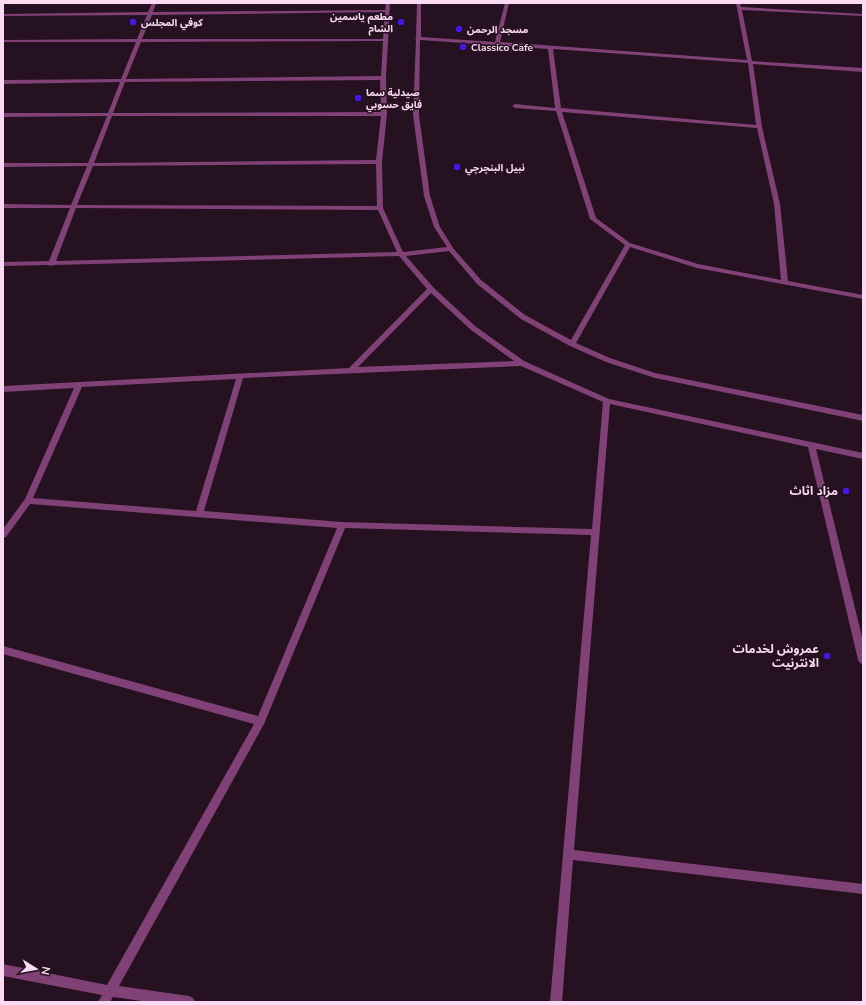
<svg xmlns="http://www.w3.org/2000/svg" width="866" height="1005" viewBox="0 0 866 1005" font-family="'Nunito Sans','Noto Sans Arabic',sans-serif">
  <rect width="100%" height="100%" fill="#25111f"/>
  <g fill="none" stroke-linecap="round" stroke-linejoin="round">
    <path fill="#7f4176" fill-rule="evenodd" d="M 152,3 L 156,3 L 153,12 L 385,10 L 386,3 L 390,3 L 386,78 L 387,114 L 382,162 L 383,208 L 403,252 L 447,247 L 434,227 L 424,196 L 413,115 L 416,39 L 415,38 L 416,37 L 417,3 L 421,3 L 421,37 L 495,42 L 505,3 L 509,3 L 500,42 L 747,60 L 736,3 L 740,3 L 741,7 L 863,14 L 863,16 L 742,10 L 752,61 L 863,68 L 863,72 L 753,64 L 762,127 L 780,204 L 788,281 L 863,295 L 863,299 L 697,268 L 630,247 L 576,343 L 610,358 L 655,373 L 863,415 L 863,421 L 655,378 L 606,362 L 570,346 L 521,319 L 477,284 L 449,251 L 406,256 L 433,287 L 475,326 L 524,361 L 609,399 L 863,453 L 863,459 L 816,449 L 863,641 L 863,664 L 860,663 L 858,660 L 808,447 L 610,404 L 574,850 L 863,884 L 863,894 L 573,860 L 562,1002 L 550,1002 L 591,535 L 345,528 L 264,724 L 119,986 L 189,996 L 193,998 L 195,1002 L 149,1002 L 113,997 L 110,1002 L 98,1002 L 102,995 L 3,976 L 3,964 L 107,985 L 254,724 L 3,654 L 3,646 L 258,716 L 337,528 L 30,504 L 6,537 L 3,538 L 3,529 L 25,499 L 74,388 L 3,392 L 3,386 L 349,368 L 427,289 L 399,256 L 54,265 L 51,266 L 48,265 L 3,266 L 3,262 L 49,261 L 70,208 L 3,208 L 3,204 L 71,205 L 87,166 L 3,167 L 3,163 L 88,163 L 107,116 L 3,117 L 3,113 L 108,113 L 120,82 L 3,84 L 3,80 L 121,79 L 136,42 L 3,42 L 3,40 L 137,39 L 147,15 L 3,16 L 3,14 L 148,12 ZM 385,12 L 383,39 L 142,39 L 152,15 ZM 420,40 L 548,49 L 555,108 L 515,104 L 512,106 L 515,108 L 556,111 L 590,219 L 625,245 L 571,340 L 525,315 L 481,280 L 453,248 L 440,227 L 430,196 L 419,115 ZM 383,41 L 381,76 L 126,79 L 141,42 ZM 553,49 L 748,63 L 756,125 L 561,108 ZM 380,80 L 381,112 L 113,113 L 125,82 ZM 562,112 L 757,128 L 774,204 L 781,280 L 698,264 L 630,243 L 596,218 ZM 112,116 L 381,116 L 376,160 L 94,163 ZM 376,164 L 377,206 L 77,205 L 93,166 ZM 76,208 L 378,210 L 397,252 L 56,261 ZM 431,293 L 471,330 L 514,361 L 358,367 ZM 521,366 L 603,402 L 592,529 L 342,522 L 204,511 L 243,378 ZM 236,379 L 196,511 L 33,498 L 82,387 Z"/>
  </g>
  <g fill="#4517e9" stroke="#25111f" stroke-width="1.5">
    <circle cx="133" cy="22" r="4"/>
    <circle cx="401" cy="22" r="4"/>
    <circle cx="459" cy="29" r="4"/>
    <circle cx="463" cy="47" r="4"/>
    <circle cx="358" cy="98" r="4"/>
    <circle cx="457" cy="167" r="4"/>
    <circle cx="846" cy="491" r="4"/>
    <circle cx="827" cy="656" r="4"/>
  </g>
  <g text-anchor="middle" stroke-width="3" stroke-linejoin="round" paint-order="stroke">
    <g font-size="10" font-weight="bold" fill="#fbd9f3" stroke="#25111f" text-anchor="start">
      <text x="393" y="20" text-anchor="end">مطعم ياسمين<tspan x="393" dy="12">الشام</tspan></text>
      <text x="141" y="26">كوفي المجلس</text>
      <text x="467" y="33">مسجد الرحمن</text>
      <text x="471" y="51">Classico Cafe</text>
      <text x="366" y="96">صيدلية سما<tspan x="366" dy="12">فايق حسوبي</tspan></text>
      <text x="465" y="171">نبيل البنچرچي</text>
    </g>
    <g font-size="12" font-weight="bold" fill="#fbd9f3" stroke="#25111f" text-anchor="end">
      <text x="838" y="495">مزاد اثاث</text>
      <text x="819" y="653">عمروش لخدمات<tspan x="819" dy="14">الانترنيت</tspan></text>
    </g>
  </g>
  <rect width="866" height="1005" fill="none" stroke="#fbd9f3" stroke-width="8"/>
  <g transform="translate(36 969) rotate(101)" stroke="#25111f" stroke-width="3" paint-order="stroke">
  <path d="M0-3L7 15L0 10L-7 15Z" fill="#fbd9f3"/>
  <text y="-6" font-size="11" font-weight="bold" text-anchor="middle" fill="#fbd9f3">N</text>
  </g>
</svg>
